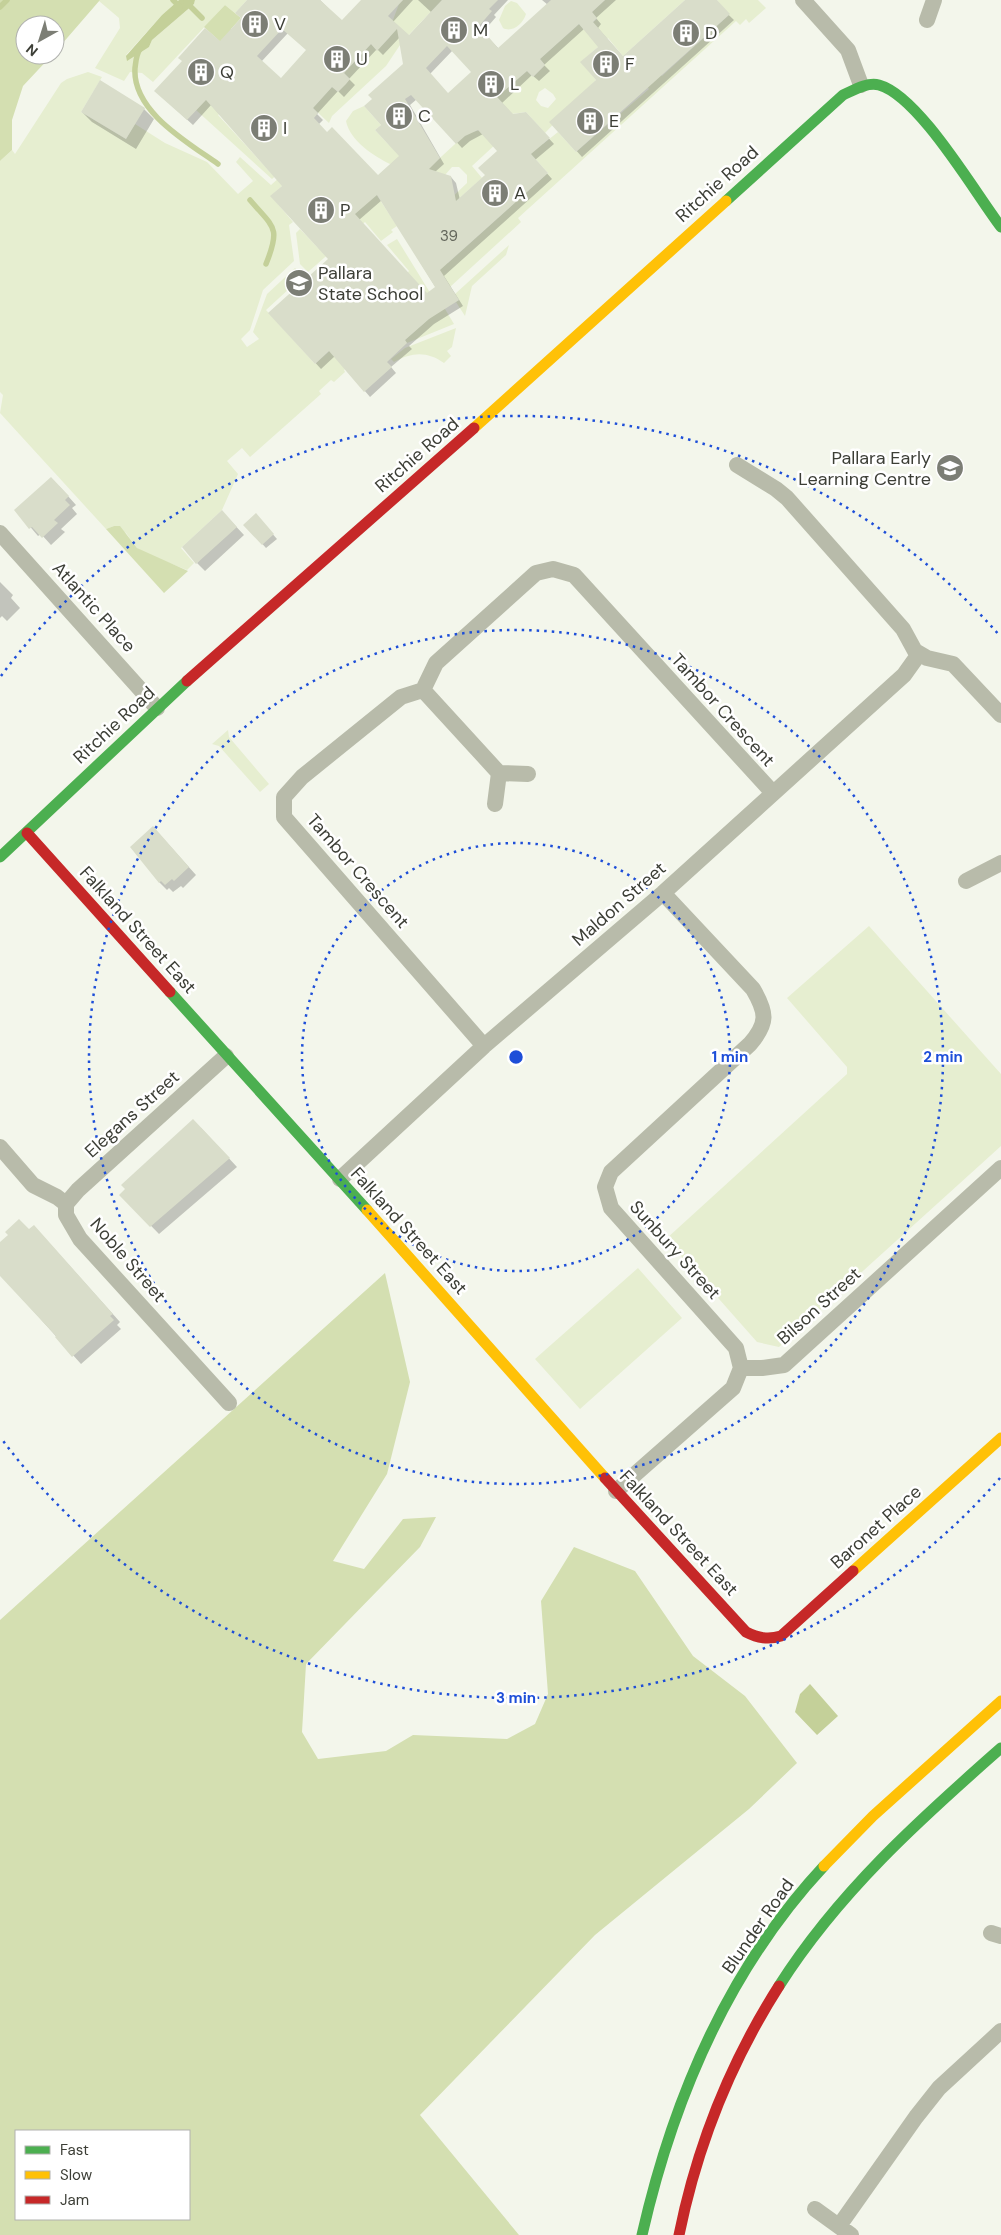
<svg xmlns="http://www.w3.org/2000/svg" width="1001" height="2235" viewBox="0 0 1001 2235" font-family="'DM Sans',sans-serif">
  <rect width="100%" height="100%" fill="#f3f6eb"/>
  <path fill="#e6eed0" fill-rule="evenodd" d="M 100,0 L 179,0 L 162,15 L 126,55 L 149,47 L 152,40 L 194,4 L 195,0 L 247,0 L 235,13 L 225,5 L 153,82 L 142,73 L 130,72 L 124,81 L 95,68 L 120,28 L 119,18 L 99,1 Z
    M 403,0 L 442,0 L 402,42 L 386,66 L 332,116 L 329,123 L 313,108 L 332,87 L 338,92 L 350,79 L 344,73 L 371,44 L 377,50 L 390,37 L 383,31 L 393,20 L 399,4 Z
    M 605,0 L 685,0 L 623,56 L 608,38 L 581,62 L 596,80 L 545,133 L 526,112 L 473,119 L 503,104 L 497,97 L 527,71 L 533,77 L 545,65 L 540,59 L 579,24 L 584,30 L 597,19 L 592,12 ZM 545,88 L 553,94 L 556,99 L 548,108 L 541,106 L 536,100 L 539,92 Z
    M 717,0 L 758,0 L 766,8 L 749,23 L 746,19 L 740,25 L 736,21 L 518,218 L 521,222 L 450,287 L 433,262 L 448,263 L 548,173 L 510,131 L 472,166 L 482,178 L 447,209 L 444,205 L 467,183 L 467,175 L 459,167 L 452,167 L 445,175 L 392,202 L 467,133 L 520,122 L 543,144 L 558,132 L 576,152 L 649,89 L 644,83 L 657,71 L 662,76 L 729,15 Z
    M 511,1 L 517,3 L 526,14 C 523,24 512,33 503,28 L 499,20 L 505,6 Z
    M 88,72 L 102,77 L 81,112 L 126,139 L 135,124 L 165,143 L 207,162 L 238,194 L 253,181 L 236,162 L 240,157 L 271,185 L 299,160 L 296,173 L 271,196 L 293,222 L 289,225 L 294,261 L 263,290 L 250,330 L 241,339 L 247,347 L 259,339 L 253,332 L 267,294 L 295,268 L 303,276 L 266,310 L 315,364 L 364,320 L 409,271 L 387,245 L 397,239 L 437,304 L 371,345 L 344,370 L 345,372 L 334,382 L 331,380 L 319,391 L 321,394 L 250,457 L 242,448 L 227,461 L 238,474 L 222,510 L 181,548 L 194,563 L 187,570 L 144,553 L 137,548 L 126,533 L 114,526 L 106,529 L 0,413 L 3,395 L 0,392 L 0,161 L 12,150 L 15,154 L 61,83 L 67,79 Z
    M 222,82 L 249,87 L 218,115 L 271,173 L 303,151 L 272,179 L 196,110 Z
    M 364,106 L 381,125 L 375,130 L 388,144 L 411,158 L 390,164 C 374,156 350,141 346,121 L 353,111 Z
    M 376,194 L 397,226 L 391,230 L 393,232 L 381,241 L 365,222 L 308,272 L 300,264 L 296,233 L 300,229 L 318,248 Z
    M 509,245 L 506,255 L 472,286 L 465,316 L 456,302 L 459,300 L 455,294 Z
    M 440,309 L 445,309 L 454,324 L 407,343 L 405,340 Z
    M 456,328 L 452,347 L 447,351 L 451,356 L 444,363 C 427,351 412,352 394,362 L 391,359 L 405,348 Z
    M 228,730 L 229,737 L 269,784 L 260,792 L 219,746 L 212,744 Z
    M 869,926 L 1001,1074 L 1001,1146 L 779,1347 L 757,1342 L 666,1239 L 847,1074 L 847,1067 L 787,998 Z
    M 638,1268 L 682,1318 L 580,1409 L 535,1359 Z"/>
  <path fill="#d4dfb1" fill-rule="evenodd" d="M 0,0 L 100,0 L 55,52 L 55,25 L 25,25 L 25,55 L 52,55 L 23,86 L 12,120 L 12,150 L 0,161 Z
    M 225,5 L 241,18 L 231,29 L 237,57 L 204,27 Z
    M 114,526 L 120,526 L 137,548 L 188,571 L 164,593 L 106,529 Z
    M 385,1273 L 410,1382 L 387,1474 L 333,1561 L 364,1569 L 403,1519 L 436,1517 L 420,1547 L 306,1664 L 302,1732 L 318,1759 L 386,1751 L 413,1735 L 507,1739 L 535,1724 L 548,1694 L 541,1601 L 574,1547 L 635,1571 L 693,1656 L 745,1696 L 797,1763 L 749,1809 L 595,1935 L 420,2115 L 519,2235 L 0,2235 L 0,1620 ZM 16,2131 L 189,2131 L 189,2219 L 16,2219 Z"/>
  <path fill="#c4d099" d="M 179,0 L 195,0 L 194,4 L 152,40 L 149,47 L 127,61 L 126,56 L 162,15 Z
    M 810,1684 L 838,1716 L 817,1735 L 795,1712 L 800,1694 Z"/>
  <path fill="#0003" fill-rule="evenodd" d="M 259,0 L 320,0 L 342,22 L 362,0 L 413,0 L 393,22 L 409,36 L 431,12 L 418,0 L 508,0 L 494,15 L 496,17 L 483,32 L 499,49 L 548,5 L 542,0 L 616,0 L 596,18 L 601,24 L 598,28 L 623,57 L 687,0 L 713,0 L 734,20 L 582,157 L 551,122 L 598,80 L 599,47 L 584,29 L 544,65 L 550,71 L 539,81 L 532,75 L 502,103 L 513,115 L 531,119 L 554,144 L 535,160 L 552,179 L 444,276 L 463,306 L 434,324 L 409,346 L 412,349 L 391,367 L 396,373 L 370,397 L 335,356 L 321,369 L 270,313 L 330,260 L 284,186 L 211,105 L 193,125 L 161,96 L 220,43 ZM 288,33 L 308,51 L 281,80 L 261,62 ZM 400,37 L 404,64 L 382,125 L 400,156 L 378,176 L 318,125 L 323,120 L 317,114 L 338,91 L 344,97 L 355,85 L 349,79 L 377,49 L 383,55 ZM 453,50 L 473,72 L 448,95 L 430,74 ZM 417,99 L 462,148 L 470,141 L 483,134 L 499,151 L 487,175 L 460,200 L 456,183 L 451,177 L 435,172 L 444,164 L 410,105 ZM 382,200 L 436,288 L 427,295 L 359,220 Z
    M 144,109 L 154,119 L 136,149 L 92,122 L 82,112 Z
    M 59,486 L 76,505 L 72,508 L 77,514 L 61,529 L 65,532 L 51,545 L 41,534 L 38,536 L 16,510 Z
    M 256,515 L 277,539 L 266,548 L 245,525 Z
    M 230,520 L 244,535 L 205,571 L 197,563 Z
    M 0,582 L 13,595 L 11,598 L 20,608 L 7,621 L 2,616 L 0,618 Z
    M 161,836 L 196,875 L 183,888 L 181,886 L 173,892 L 169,888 L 167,890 L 159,882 Z
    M 201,1128 L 237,1167 L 159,1234 L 121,1195 Z
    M 30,1231 L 42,1235 L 120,1322 L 117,1325 L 121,1329 L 81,1364 L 0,1274 L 0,1244 Z"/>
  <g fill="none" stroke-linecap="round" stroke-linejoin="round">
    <path stroke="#c4d099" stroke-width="5.5" d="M 173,0 L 180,7
      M 186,2 L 202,18
      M 0,7 L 7,0
      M 140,49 C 136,55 136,61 135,68 C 132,111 187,142 218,164
      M 250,200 C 274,228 281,227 266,264"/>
  </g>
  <path fill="#d9ddca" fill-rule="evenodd" d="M 247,0 L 320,0 L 342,20 L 361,0 L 403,0 L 388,16 L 409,35 L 442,0 L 498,0 L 489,9 L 492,11 L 479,26 L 498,48 L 551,0 L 605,0 L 592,12 L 597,18 L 593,22 L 623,56 L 685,0 L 717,0 L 730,14 L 576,152 L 549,122 L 596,80 L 580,62 L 598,47 L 579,24 L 540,59 L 545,65 L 533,77 L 527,71 L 497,97 L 513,114 L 526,112 L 550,138 L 531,154 L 548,173 L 440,270 L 459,300 L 429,319 L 405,340 L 407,343 L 387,362 L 392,367 L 364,392 L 329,351 L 315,364 L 268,313 L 328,259 L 270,196 L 282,186 L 206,100 L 187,120 L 154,91 L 182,61 L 178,58 L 205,28 L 220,41 L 241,18 L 235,13 ZM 282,29 L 306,50 L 281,78 L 257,56 ZM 397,29 L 403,64 L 368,95 L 372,99 L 364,106 L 381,125 L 375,130 L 399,156 L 378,175 L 332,127 L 327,132 L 314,118 L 318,113 L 313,108 L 332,87 L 338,92 L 346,84 L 350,79 L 344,73 L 371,44 L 377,51 ZM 447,46 L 471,72 L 448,93 L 426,68 ZM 411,95 L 456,144 L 465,136 L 478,130 L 497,151 L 478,168 L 485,175 L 456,201 L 451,176 L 429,169 L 440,158 L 405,99 ZM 377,195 L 435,287 L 427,293 L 355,214 Z
    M 100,80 L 145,108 L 126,139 L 81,112 Z
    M 51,477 L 69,496 L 65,500 L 70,505 L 54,520 L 58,523 L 42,538 L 32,527 L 29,529 L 14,510 Z
    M 222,510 L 237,527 L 196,564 L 182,547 Z
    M 256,513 L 274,534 L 262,545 L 243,525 Z
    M 153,826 L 189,867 L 174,881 L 172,879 L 165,885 L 161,881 L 159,883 L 130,847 Z
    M 193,1119 L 230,1158 L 150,1227 L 119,1195 L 125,1189 L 121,1185 Z
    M 19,1219 L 29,1229 L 34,1225 L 113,1314 L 110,1316 L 114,1320 L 72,1357 L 55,1337 L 56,1336 L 0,1276 L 0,1242 L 8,1235 L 5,1232 Z"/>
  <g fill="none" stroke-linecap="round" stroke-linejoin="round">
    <path stroke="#b8bbaa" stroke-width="16" d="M 803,0 L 848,50 L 861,85
      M 927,20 L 934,0
      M 737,465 L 776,489 L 787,498 L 903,629 L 915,651 L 927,658 L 953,664 L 1001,715
      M 0,533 L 157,708
      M 423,690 L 499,773 L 495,804
      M 499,773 L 528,774
      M 966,881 L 1001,863
      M 663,893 L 753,989 C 767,1013 768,1023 750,1044 L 611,1172 L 605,1187 L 611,1208 L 736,1348 L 741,1368
      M 484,1046 L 284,817 L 284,797 L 302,777 L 401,697 L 423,690 L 436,663 L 536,573 L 553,569 L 574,575 L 773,793
      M 0,1147 L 33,1185 L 57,1197 L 66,1204
      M 340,1179 L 484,1046 L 663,893 L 904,675 L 919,654
      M 66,1204 L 66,1215 L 80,1239 L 229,1403
      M 66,1204 L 78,1190 L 226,1056
      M 616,1491 L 733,1388 L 741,1368 L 762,1368 L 784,1365 L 1001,1168
      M 991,1933 L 1001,1936
      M 815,2209 L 851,2235
      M 839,2226 L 916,2117 L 939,2088 L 1001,2031"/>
    <path stroke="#4caf50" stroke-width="11" d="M 726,201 L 843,95 C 854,90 867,82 879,85 C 919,96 975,193 1001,227
      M 0,857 L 187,681
      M 170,992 L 367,1210
      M 779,1986 C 838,1893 919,1820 1001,1748
      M 642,2235 C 673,2099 728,1969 824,1866"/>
    <path stroke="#ffc107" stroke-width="11" d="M 474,428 L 726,201
      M 367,1210 L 605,1478
      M 853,1571 L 1001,1438
      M 824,1866 L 873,1816 L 1001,1701"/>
    <path stroke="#c62828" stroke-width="11" d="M 187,681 L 474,428
      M 27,833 L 170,992
      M 605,1478 L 746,1632 C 758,1638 768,1640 781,1636 L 853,1571
      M 679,2235 C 697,2146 730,2063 779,1986"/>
  </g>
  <g fill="none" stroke="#1d4ed8" stroke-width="2.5" stroke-dasharray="2.5 5">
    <circle cx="516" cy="1057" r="214"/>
    <circle cx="516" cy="1057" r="427"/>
    <path d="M1000 1478A641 641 0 0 1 1 1438M1 676A641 641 0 0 1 1000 636"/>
  </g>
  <defs>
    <g id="building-disc" transform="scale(1.4375)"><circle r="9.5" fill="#7c7e75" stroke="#fff"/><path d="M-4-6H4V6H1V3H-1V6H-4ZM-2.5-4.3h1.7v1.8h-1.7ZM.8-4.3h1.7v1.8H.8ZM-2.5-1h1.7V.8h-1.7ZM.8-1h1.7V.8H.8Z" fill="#fff"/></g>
    <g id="school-disc" transform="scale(1.4375)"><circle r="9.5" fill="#7c7e75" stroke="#fff"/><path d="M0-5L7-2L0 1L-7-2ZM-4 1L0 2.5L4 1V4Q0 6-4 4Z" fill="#fff"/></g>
  </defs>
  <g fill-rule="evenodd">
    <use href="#building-disc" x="255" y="24"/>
    <use href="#building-disc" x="454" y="30"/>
    <use href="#building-disc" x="686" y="33"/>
    <use href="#building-disc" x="337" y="59"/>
    <use href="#building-disc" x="606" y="64"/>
    <use href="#building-disc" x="201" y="72"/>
    <use href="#building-disc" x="491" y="84"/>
    <use href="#building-disc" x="399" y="116"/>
    <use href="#building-disc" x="590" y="121"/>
    <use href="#building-disc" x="264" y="128"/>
    <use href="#building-disc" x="495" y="193"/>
    <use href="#building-disc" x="321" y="210"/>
    <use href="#school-disc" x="299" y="283"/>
    <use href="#school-disc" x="950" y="468"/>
  </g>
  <g text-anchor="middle" stroke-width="5" stroke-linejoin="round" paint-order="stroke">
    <g font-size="15" fill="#63665b">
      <text x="449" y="241">39</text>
    </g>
    <g font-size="18" fill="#3c3e36" stroke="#fff" text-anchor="start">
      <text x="274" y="30">V</text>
      <text x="473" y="36">M</text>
      <text x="705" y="39">D</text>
      <text x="356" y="65">U</text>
      <text x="625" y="70">F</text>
      <text x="220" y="78">Q</text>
      <text x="510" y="90">L</text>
      <text x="418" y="122">C</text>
      <text x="609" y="127">E</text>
      <text x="283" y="134">I</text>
      <text x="514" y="199">A</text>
      <text x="340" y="216">P</text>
      <text x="318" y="279">Pallara<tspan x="318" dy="21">State School</tspan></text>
      <text x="931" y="464" text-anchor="end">Pallara Early<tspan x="931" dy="21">Learning Centre</tspan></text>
    </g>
    <g font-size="18" fill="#3c3e36" stroke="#fff">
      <text transform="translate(717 184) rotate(-42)" y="6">Ritchie Road</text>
      <text transform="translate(417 455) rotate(-41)" y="6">Ritchie Road</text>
      <text transform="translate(94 607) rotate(48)" y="6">Atlantic Place</text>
      <text transform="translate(723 710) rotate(48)" y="6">Tambor Crescent</text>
      <text transform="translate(114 725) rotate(-43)" y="6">Ritchie Road</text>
      <text transform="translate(358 871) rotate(49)" y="6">Tambor Crescent</text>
      <text transform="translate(619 904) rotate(-41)" y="6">Maldon Street</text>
      <text transform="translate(138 930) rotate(48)" y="6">Falkland Street East</text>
      <text transform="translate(132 1114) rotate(-42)" y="6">Elegans Street</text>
      <text transform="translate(409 1231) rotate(48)" y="6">Falkland Street East</text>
      <text transform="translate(675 1250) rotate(48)" y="6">Sunbury Street</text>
      <text transform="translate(128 1260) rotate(49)" y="6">Noble Street</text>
      <text transform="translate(819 1306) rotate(-42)" y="6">Bilson Street</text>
      <text transform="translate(876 1527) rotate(-42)" y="6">Baronet Place</text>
      <text transform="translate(679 1533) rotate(47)" y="6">Falkland Street East</text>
      <text transform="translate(758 1926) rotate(-55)" y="6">Blunder Road</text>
    </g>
  </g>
  <circle cx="516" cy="1057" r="8" fill="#1d4ed8" stroke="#fff" stroke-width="2.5"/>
  <g font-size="15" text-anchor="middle" font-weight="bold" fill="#1d4ed8" stroke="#fff" stroke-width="5" stroke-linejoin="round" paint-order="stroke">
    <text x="730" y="1062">1 min</text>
    <text x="943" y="1062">2 min</text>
    <text x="516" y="1703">3 min</text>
  </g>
  <rect x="15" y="2130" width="175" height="90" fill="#ffffff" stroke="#b1b2af"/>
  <rect x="25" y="2146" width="25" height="8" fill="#4caf50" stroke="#b1b2af"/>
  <text x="60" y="2155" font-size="15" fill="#3c3e36">Fast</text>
  <rect x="25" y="2171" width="25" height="8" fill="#ffc107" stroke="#b1b2af"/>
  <text x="60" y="2180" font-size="15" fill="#3c3e36">Slow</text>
  <rect x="25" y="2196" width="25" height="8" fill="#c62828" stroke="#b1b2af"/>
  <text x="60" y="2205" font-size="15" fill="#3c3e36">Jam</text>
  <g transform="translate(40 40) rotate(219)"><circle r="24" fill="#ffffff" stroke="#b1b2af"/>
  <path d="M0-4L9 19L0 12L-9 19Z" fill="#7c7e75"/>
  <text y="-8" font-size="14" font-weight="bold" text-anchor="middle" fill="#3c3e36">N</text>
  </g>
</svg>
